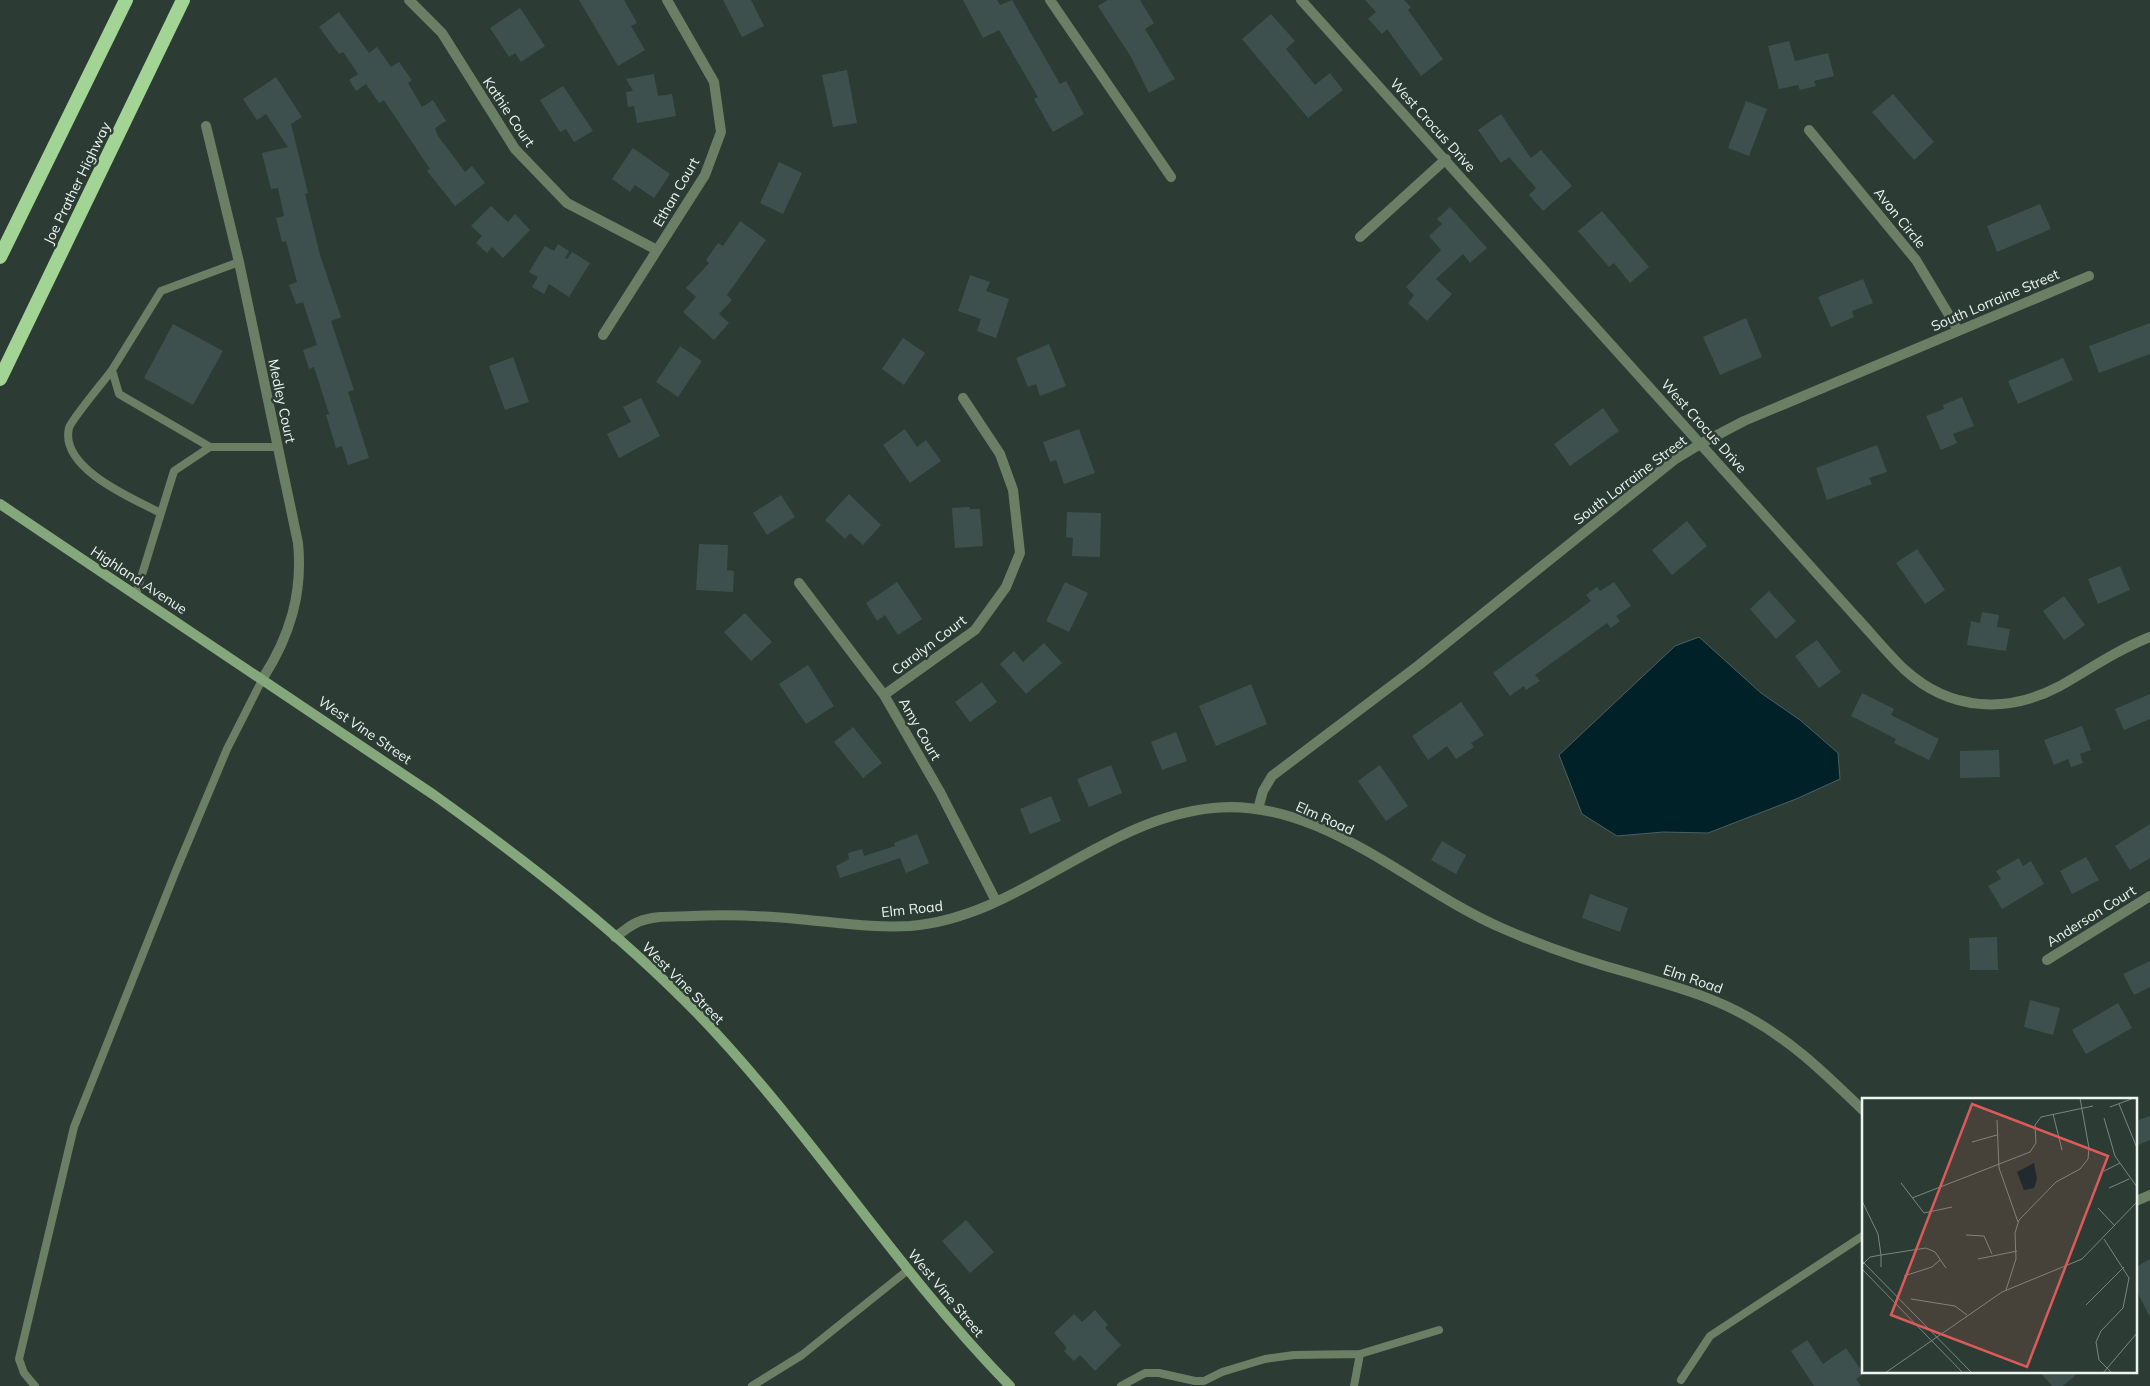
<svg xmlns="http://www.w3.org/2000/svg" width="2150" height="1386" viewBox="0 0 2150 1386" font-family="Mulish,sans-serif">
  <rect width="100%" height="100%" fill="#2c3c34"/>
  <path fill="#002127" stroke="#476163" d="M 1699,637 L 1761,693 L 1800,720 L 1838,753 L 1840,779 L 1796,799 L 1708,833 L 1663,832 L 1617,836 L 1582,814 L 1559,755 L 1675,646 Z"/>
  <path fill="#3d504d" d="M 579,0 L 624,0 L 637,23 L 631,26 L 645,50 L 618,66 Z
    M 723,0 L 751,0 L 764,26 L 742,37 Z
    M 963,0 L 997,0 L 1000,5 L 1012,0 L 1060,84 L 1066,81 L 1084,114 L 1053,132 L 1034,99 L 1038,97 L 999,30 L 983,38 Z
    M 1108,0 L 1140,0 L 1154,23 L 1145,29 L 1175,79 L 1149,93 L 1131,57 L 1098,6 Z
    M 1365,0 L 1404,0 L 1411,7 L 1408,10 L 1443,59 L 1421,76 L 1387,29 L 1382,34 L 1368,19 L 1376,12 Z
    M 520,8 L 545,46 L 521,62 L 515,53 L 509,57 L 490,28 Z
    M 339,12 L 369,53 L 377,47 L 391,67 L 399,62 L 412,80 L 408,83 L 422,107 L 433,100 L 446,121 L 435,128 L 438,136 L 465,172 L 472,166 L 485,183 L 455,206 L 427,171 L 430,169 L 384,100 L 379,103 L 366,84 L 356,91 L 349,80 L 358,74 L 343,52 L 339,54 L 319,27 Z
    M 1271,14 L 1295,41 L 1286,49 L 1315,85 L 1330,73 L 1343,90 L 1308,118 L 1242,39 Z
    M 1789,41 L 1795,61 L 1828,53 L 1834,76 L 1814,81 L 1816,86 L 1800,90 L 1798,85 L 1779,89 L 1768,46 Z
    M 847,70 L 857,123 L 833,127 L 822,75 Z
    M 654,74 L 658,96 L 672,94 L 676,116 L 637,123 L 634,106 L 628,107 L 626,92 L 633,91 L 626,79 Z
    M 276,77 L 302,117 L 291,124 L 308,193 L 305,194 L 320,255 L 341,317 L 331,321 L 354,390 L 348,392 L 369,458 L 348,465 L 342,446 L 336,448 L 326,415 L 329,414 L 314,367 L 309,369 L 303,350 L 317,345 L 303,302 L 296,304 L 289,285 L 297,282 L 286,241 L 282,242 L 276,218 L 284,216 L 278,188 L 271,189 L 262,153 L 288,147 L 266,114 L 257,120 L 243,99 Z
    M 563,86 L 593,131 L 574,142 L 566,129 L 560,132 L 540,100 Z
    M 1893,94 L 1934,142 L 1914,160 L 1872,112 Z
    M 1746,101 L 1767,109 L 1749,156 L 1728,148 Z
    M 1501,114 L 1531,158 L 1541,150 L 1572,186 L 1543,211 L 1529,195 L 1536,188 L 1509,157 L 1501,163 L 1478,130 Z
    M 633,148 L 670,174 L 654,198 L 635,185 L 630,192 L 612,179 Z
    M 779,162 L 802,173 L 783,214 L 760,203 Z
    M 2040,204 L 2051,229 L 1997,252 L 1987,226 Z
    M 491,206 L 508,222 L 515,214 L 530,230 L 503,258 L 492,247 L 487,253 L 476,243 L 482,236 L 471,226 Z
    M 1450,207 L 1487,248 L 1470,263 L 1463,254 L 1436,279 L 1452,294 L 1427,321 L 1408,303 L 1414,295 L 1406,287 L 1441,250 L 1429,236 L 1442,224 L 1437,219 Z
    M 1602,211 L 1649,267 L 1630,283 L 1614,263 L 1609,267 L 1578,231 Z
    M 740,221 L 766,240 L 727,295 L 732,300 L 719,314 L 729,323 L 714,340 L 683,312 L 696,297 L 686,288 L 709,263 L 706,260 L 718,243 L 723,246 Z
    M 558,244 L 569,251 L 565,258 L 567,259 L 572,252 L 590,263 L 569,297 L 549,284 L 544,294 L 532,287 L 538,277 L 529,272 L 545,246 L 554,251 Z
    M 970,275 L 990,282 L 986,291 L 1009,299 L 996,338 L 977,331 L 981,319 L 958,311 Z
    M 1863,279 L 1873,303 L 1852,311 L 1854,317 L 1831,327 L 1818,297 Z
    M 1746,318 L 1762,357 L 1720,375 L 1703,337 Z
    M 2150,323 L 2150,354 L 2099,373 L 2089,346 Z
    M 173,324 L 223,351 L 193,405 L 144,378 Z
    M 903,338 L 925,353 L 904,385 L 882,369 Z
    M 1049,344 L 1066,386 L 1040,396 L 1036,384 L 1028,387 L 1016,358 Z
    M 680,346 L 702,361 L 678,397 L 656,382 Z
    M 513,357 L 529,402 L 505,410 L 489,366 Z
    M 2063,358 L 2073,380 L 2018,404 L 2008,381 Z
    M 1962,397 L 1974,426 L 1953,434 L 1957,443 L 1941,450 L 1926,416 L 1944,409 L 1943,405 Z
    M 641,398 L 660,436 L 619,458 L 607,434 L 631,422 L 623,407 Z
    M 1603,408 L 1619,431 L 1570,466 L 1554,444 Z
    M 905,429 L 917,447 L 926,440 L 941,461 L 910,483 L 883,445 Z
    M 1079,429 L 1095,473 L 1064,484 L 1056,460 L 1050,462 L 1043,442 Z
    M 1877,445 L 1887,472 L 1869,478 L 1872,484 L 1827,500 L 1816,468 Z
    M 849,494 L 881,525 L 863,545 L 850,533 L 845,539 L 825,520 Z
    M 781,495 L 795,517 L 767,535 L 753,513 Z
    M 970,507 L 970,509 L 980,509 L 983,546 L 955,548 L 952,508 Z
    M 1067,512 L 1101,513 L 1100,557 L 1072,556 L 1073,538 L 1066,537 Z
    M 1687,521 L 1707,546 L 1672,575 L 1652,550 Z
    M 699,544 L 728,545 L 727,570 L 734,571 L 733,592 L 696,590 Z
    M 1917,549 L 1945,590 L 1925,604 L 1896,563 Z
    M 2120,566 L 2130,590 L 2098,604 L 2088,579 Z
    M 897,582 L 922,619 L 898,635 L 885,615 L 877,621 L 866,603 Z
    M 1065,582 L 1088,593 L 1069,632 L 1046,621 Z
    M 1614,582 L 1631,606 L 1616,616 L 1620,621 L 1611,628 L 1607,623 L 1535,675 L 1540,681 L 1526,690 L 1524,686 L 1510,696 L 1493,673 L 1591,601 L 1586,595 L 1597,587 L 1600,591 Z
    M 1769,591 L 1796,621 L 1776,639 L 1750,609 Z
    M 2064,596 L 2085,625 L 2064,640 L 2043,611 Z
    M 1982,612 L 1999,615 L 1997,627 L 2010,629 L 2006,651 L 1967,645 L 1971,621 L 1980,623 Z
    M 745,613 L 772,642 L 751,661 L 724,632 Z
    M 1817,640 L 1841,672 L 1819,688 L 1795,656 Z
    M 1044,643 L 1062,663 L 1026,694 L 1000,664 L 1014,651 L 1023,662 Z
    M 808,665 L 834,706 L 806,724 L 779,684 Z
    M 982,682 L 997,702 L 970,722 L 955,702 Z
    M 1251,684 L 1267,724 L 1216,746 L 1199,706 Z
    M 1862,693 L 1894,709 L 1891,715 L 1939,739 L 1929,760 L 1894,743 L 1896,739 L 1851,716 Z
    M 2150,694 L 2150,719 L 2124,730 L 2115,709 Z
    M 1461,702 L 1484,735 L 1471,743 L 1474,747 L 1456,759 L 1447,746 L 1428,760 L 1412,736 Z
    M 2082,726 L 2091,750 L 2080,754 L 2083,763 L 2071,767 L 2068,759 L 2054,765 L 2044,740 Z
    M 853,727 L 882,763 L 863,778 L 834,742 Z
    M 1176,732 L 1187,761 L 1162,770 L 1151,742 Z
    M 1999,750 L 2000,777 L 1960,778 L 1960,751 Z
    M 1111,765 L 1122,793 L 1089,807 L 1077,779 Z
    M 1380,765 L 1408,806 L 1386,821 L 1358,781 Z
    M 1051,796 L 1061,821 L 1030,834 L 1020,809 Z
    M 2150,824 L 2150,858 L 2130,870 L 2115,846 Z
    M 917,834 L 929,863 L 906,873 L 900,858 L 840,878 L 836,866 L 849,859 L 848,853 L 862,849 L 864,856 L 895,846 L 894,843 Z
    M 1442,841 L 1466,855 L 1456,874 L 1431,860 Z
    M 2086,857 L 2099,880 L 2072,894 L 2060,871 Z
    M 2019,858 L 2023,866 L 2031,861 L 2044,884 L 2002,909 L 1988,886 L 2001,879 L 1996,871 Z
    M 1590,894 L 1628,908 L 1620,932 L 1582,918 Z
    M 1997,937 L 1998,970 L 1970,970 L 1969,938 Z
    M 2150,961 L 2150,987 L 2134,995 L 2123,974 Z
    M 2030,1000 L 2060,1008 L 2053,1035 L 2024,1027 Z
    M 2118,1003 L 2132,1028 L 2086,1054 L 2072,1030 Z
    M 2150,1116 L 2150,1140 L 2136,1146 L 2136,1121 Z
    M 966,1220 L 994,1252 L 970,1273 L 942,1241 Z
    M 2150,1259 L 2150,1317 L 2136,1290 L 2136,1267 Z
    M 1095,1310 L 1108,1325 L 1105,1328 L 1121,1345 L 1095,1371 L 1080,1355 L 1074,1361 L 1064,1351 L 1067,1348 L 1054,1333 L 1074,1314 L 1082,1322 Z
    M 1807,1340 L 1823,1364 L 1846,1348 L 1864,1374 L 1856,1379 L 1861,1386 L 1814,1386 L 1791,1351 Z
    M 2040,1372 L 2079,1372 L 2063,1386 L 2052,1386 Z"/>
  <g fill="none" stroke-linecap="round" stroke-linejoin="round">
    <path stroke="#6a7f64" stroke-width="8" d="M 112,370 C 105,380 71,420 69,428 C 59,468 133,499 161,513
      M 210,447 L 119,394 L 112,370 L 161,291 L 239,262
      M 136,594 L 174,471 L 210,447 L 277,447
      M 1681,1380 L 1710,1336 L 1864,1235
      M 35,1386 L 24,1373 L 19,1359 L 74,1127 L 175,873 L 227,749 L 263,678
      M 752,1386 L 802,1355 L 908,1270
      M 1121,1386 L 1145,1373 L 1159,1373 L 1195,1381 L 1204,1381 L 1222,1372 L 1265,1359 L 1294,1355 L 1360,1354 L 1439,1330
      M 1354,1386 L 1360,1354"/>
    <path stroke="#6a7f64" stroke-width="10" d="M 409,0 L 442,33 L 515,149 L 567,203 L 657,250
      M 1050,0 L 1171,177
      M 1301,0 L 1856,617 C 1872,634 1888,654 1905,670 C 1950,711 2007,714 2060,686 C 2090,669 2117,650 2150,637
      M 206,126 L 239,262 L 298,543 C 303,593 290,636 263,678
      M 1809,130 L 1916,260 L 1958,330
      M 1360,237 L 1446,159
      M 603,335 L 705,175 L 721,132 L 714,82 L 667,0
      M 799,583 L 884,695 L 940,792 L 996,901
      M 884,695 L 975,630 L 1006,587 L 1020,553 L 1013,490 L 1000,454 L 963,398
      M 1258,809 L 1263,791 L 1272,776 L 1419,665 L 1674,460 L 1702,443 L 1744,421 L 2089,276
      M 2047,960 L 2150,896"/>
    <path stroke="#6a7f64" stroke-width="10" d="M 615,937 C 623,932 630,925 638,922 C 655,915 674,917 692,916 C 731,914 769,916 808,920 C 842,923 875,928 910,926 C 1021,917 1101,819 1213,808 C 1321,797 1410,889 1504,929 C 1543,946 1592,963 1633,974 C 1673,986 1711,996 1748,1017 C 1796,1044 1824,1073 1864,1111
      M 2136,1201 L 2150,1195"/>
    <path stroke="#85a77c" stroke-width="10" d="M 0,504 L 434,795 C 526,861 617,931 697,1013 C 810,1130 896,1270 1010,1386"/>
    <path stroke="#a2d496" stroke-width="14" d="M 0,257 L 126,0
      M 0,379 L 183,0"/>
  </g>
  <g text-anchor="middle" stroke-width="5" stroke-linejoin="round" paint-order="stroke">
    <g font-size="14" fill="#ecf5f0" stroke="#2c3c34">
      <text transform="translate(509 112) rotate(56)" y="5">Kathie Court</text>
      <text transform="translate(1433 125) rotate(48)" y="5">West Crocus Drive</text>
      <text transform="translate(77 183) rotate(-64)" y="5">Joe Prather Highway</text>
      <text transform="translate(676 192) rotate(-60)" y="5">Ethan Court</text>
      <text transform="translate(1900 218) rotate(51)" y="5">Avon Circle</text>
      <text transform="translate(1995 300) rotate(-23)" y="5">South Lorraine Street</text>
      <text transform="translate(282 401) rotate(78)" y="5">Medley Court</text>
      <text transform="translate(1704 426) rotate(48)" y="5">West Crocus Drive</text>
      <text transform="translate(1630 480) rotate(-37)" y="5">South Lorraine Street</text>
      <text transform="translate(139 580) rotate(33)" y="5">Highland Avenue</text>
      <text transform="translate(929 645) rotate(-37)" y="5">Carolyn Court</text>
      <text transform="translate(920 729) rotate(60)" y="5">Amy Court</text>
      <text transform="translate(365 730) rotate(34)" y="5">West Vine Street</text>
      <text transform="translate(1325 818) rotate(24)" y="5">Elm Road</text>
      <text transform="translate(912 909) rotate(-6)" y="5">Elm Road</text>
      <text transform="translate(2091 916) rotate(-32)" y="5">Anderson Court</text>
      <text transform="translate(1693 979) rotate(19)" y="5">Elm Road</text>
      <text transform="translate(683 983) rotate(45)" y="5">West Vine Street</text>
      <text transform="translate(946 1293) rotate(50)" y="5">West Vine Street</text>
    </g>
  </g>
  <g transform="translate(1862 1098)">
    <rect width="275" height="275" fill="#2c3c34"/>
    <path d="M 172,65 L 175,81 L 172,90 L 162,92 L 155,74 Z" fill="#002127"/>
    <path fill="none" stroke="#79867f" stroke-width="1" d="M 257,6 L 275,50M 248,9 L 272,0M 191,16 L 200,52M 242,20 L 253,58 L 275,89M 135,22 L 137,70 L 156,124M 110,44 L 135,37M 242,73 L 258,65M 39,85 L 62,115 L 90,109M 247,90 L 267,81M 50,100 L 168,54 L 174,45 L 173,27 L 179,19 L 231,8M 0,103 L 16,136 L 19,157 L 8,159 L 0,167M 236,110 L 253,128M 104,137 L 122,138 L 130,156M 242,141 L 267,180 L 261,210 L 239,233 L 234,244 L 237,262 L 250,275M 116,161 L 155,153M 0,163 L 110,275M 19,169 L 19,157 L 64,150 L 73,154 L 84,170M 0,171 L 101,275M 42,178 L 70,169 L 78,162M 144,192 L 154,161 L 153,135 L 157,122 L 194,84 L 218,71 L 226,61 L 227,50 L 218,0M 49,201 L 93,208 L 105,217M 224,207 L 262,169M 23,275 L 140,194 L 220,161 L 275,104M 241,275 L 275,235"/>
    <path fill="#dc5b5a" fill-opacity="0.15" stroke="#dc5b5a" stroke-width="2.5" d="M 110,6 L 246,58 L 165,269 L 29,217 Z"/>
    <rect width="275" height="275" fill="none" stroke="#ecf5f0" stroke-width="2.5"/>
  </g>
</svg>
